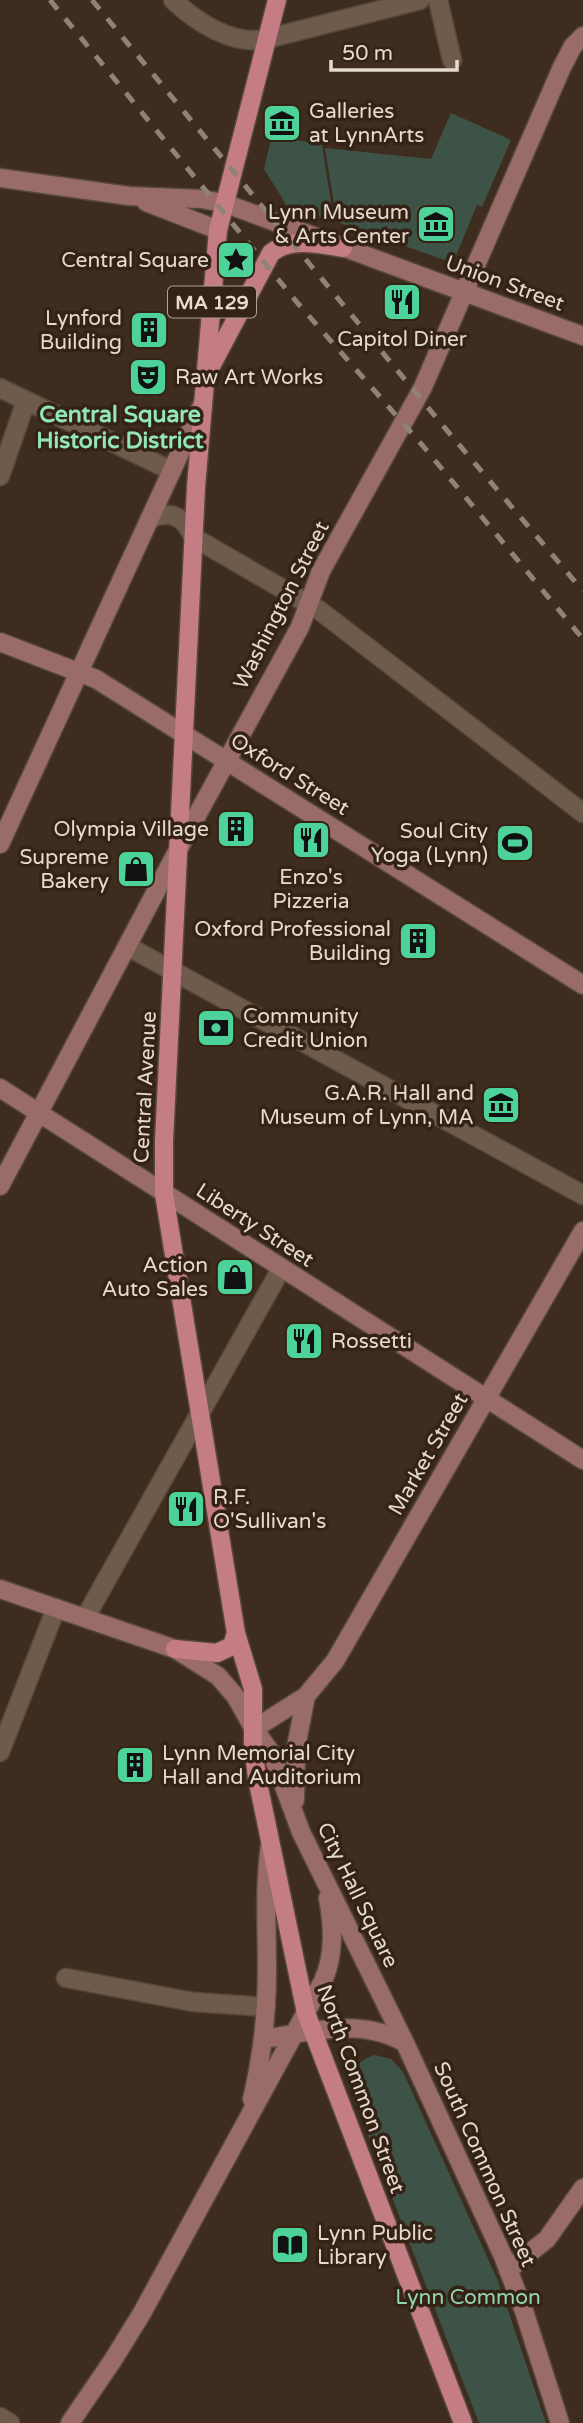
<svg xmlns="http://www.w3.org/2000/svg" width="583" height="2423" viewBox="0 0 583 2423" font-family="'Varela Round',sans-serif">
  <rect width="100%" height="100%" fill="#3e2d1f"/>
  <path fill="#3d5348" d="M 451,113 L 511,140 L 482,207 L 477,205 L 453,263 L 337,222 L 325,148 L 431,159 Z
    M 272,135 L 322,145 L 334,222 L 287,206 L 264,169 Z
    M 375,2055 L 391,2059 L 403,2072 L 498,2281 L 546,2423 L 479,2423 L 348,2083 C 354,2069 358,2060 375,2055 Z"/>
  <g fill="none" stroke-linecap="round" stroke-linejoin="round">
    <g stroke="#57483c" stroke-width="21">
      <path id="street" d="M 173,0 C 196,22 233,46 266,39 L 420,0
        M 438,0 L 452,60
        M 0,388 L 172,471
        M 0,476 L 26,401
        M 150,518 C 171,510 185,517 193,537 L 319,610 L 583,813
        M 127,946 L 583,1195
        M 85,1618 L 281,1269
        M 0,1752 L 56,1608
        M 66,1978 L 193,2002 L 266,2007
        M 0,2417 L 10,2423"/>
    </g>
    <g stroke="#57483c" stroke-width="21">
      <path id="secondary" d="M 0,178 L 129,196 L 201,199 L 224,203 L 583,336
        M 146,202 L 218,230
        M 0,642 L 96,679 L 583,985
        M 0,844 L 202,405
        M 0,1088 L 583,1460
        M 0,1186 L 179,848 L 300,627 L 321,571 L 423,387 L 562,67 L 573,46 L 583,36
        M 0,1589 L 175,1649 L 218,1676 L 236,1697 L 254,1729 L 272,1754 L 301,1832 L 405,2043 L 503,2256 L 524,2311 L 560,2423
        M 254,1729 L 306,1696 L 335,1661 L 583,1231
        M 295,1800 L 296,1747 L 306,1696
        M 263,2039 C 310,2032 361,2017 405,2043
        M 252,2099 C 262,2057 267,2013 267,1970 C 267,1927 264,1887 270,1845
        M 508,2270 L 547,2239 L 583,2188
        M 70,2423 L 113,2360 L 142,2313 L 323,1981 C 335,1954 333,1926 328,1898"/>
    </g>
    <g stroke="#57483c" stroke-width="21">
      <path id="primary" d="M 277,0 L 218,230 L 196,487 L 164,1141 L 164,1194 L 236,1633 L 253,1689 L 253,1743 L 257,1778 L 306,2013 L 463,2423
        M 209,370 L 271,253 C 290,237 320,244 343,248
        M 175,1649 L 217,1653 L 232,1646 L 236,1633"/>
    </g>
    <use href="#street" stroke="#6f5b4c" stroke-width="18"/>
    <use href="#secondary" stroke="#9a6c68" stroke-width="18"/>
    <use href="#primary" stroke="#c47d84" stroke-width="18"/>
    <path stroke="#908276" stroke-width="5" stroke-dasharray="12 12" stroke-linecap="butt" d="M 50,0 L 295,300 L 423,446 L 583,639
      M 92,0 L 439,421 L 583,591"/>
  </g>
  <defs>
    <g id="museum-square" transform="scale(2.0125)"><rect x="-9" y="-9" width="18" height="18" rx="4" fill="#4dd39a" stroke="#342315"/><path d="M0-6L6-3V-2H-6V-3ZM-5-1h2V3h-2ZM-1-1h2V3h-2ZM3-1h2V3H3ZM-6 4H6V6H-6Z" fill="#111"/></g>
    <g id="sight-square" transform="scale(2.0125)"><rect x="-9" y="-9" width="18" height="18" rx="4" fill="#4dd39a" stroke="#342315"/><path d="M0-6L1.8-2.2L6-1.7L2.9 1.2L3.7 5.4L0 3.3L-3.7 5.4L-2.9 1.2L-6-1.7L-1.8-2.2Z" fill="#111"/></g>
    <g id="restaurant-square" transform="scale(2.0125)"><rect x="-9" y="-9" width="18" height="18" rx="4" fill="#4dd39a" stroke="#342315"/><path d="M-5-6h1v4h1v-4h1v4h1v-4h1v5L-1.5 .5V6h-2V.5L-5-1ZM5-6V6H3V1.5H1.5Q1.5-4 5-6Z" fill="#111"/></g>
    <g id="building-square" transform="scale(2.0125)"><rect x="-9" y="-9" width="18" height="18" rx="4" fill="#4dd39a" stroke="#342315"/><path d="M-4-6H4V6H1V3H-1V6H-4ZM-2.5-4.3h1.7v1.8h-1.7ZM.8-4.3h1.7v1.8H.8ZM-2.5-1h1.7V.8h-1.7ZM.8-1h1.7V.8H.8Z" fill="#111"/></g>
    <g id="theatre-square" transform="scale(2.0125)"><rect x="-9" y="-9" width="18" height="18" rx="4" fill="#4dd39a" stroke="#342315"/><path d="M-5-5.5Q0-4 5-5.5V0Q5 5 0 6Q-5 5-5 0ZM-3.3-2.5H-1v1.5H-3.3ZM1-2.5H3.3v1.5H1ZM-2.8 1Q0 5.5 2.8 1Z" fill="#111"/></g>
    <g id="stadium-square" transform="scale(2.0125)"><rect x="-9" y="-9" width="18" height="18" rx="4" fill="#4dd39a" stroke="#342315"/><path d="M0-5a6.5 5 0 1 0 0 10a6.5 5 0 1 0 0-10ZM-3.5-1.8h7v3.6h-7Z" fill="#111"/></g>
    <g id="shop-square" transform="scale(2.0125)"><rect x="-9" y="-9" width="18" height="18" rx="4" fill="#4dd39a" stroke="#342315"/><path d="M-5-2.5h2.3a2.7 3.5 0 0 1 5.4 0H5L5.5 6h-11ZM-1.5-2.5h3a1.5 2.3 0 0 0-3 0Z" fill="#111"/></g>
    <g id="bank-square" transform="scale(2.0125)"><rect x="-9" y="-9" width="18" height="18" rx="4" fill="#4dd39a" stroke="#342315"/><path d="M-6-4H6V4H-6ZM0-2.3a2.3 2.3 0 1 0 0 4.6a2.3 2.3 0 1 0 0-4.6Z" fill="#111"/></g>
    <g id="library-square" transform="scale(2.0125)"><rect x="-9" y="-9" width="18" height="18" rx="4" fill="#4dd39a" stroke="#342315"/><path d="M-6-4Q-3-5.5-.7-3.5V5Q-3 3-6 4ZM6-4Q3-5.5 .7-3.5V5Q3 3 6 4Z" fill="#111"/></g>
  </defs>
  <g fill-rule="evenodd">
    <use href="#museum-square" x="282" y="123"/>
    <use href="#museum-square" x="436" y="224"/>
    <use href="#sight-square" x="236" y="260"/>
    <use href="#restaurant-square" x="402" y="302"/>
    <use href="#building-square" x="149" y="330"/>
    <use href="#theatre-square" x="148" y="377"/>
    <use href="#building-square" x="236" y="829"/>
    <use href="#restaurant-square" x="311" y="840"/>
    <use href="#stadium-square" x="515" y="843"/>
    <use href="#shop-square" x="136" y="869"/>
    <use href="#building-square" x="418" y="941"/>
    <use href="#bank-square" x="216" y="1028"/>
    <use href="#museum-square" x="501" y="1105"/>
    <use href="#shop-square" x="235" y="1277"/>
    <use href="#restaurant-square" x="304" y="1341"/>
    <use href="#restaurant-square" x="186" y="1509"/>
    <use href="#building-square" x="135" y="1765"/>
    <use href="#library-square" x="290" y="2245"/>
  </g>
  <g text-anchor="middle" stroke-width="7" stroke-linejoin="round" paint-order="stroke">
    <rect fill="#342315" stroke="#b0a298" stroke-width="2" x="168" y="286.5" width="88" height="31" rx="5"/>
    <g font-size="19" font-weight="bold" fill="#e5d9d0">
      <text x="212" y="309">MA 129</text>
    </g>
    <g font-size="21" fill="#e5d9d0" stroke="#342315" text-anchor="end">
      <text x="309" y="118" text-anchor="start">Galleries<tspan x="309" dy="24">at LynnArts</tspan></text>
      <text x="409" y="219">Lynn Museum<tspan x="409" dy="24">&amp; Arts Center</tspan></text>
      <text x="209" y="267">Central Square</text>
      <text x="122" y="325">Lynford<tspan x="122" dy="24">Building</tspan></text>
      <text x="402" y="346" text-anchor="middle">Capitol Diner</text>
      <text x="175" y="384" text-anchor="start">Raw Art Works</text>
      <text x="209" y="836">Olympia Village</text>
      <text x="488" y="838">Soul City<tspan x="488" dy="24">Yoga (Lynn)</tspan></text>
      <text x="109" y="864">Supreme<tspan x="109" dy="24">Bakery</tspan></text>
      <text x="311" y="884" text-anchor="middle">Enzo's<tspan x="311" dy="24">Pizzeria</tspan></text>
      <text x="391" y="936">Oxford Professional<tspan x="391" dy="24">Building</tspan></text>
      <text x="243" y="1023" text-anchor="start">Community<tspan x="243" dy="24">Credit Union</tspan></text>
      <text x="474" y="1100">G.A.R. Hall and<tspan x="474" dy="24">Museum of Lynn, MA</tspan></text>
      <text x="208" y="1272">Action<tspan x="208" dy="24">Auto Sales</tspan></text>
      <text x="331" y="1348" text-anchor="start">Rossetti</text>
      <text x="213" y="1504" text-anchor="start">R.F.<tspan x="213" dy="24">O'Sullivan's</tspan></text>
      <text x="162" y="1760" text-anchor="start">Lynn Memorial City<tspan x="162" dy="24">Hall and Auditorium</tspan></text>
      <text x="317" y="2240" text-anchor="start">Lynn Public<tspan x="317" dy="24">Library</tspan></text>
    </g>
    <g font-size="21" fill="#e5d9d0" stroke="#342315">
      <text transform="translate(505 283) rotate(20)" y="7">Union Street</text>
      <text transform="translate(281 605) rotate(-63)" y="7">Washington Street</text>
      <text transform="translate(290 774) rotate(32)" y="7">Oxford Street</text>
      <text transform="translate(145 1087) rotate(-87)" y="7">Central Avenue</text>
      <text transform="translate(255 1225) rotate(33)" y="7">Liberty Street</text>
      <text transform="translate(428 1454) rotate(-60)" y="7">Market Street</text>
      <text transform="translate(358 1895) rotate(64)" y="7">City Hall Square</text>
      <text transform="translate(361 2089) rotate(70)" y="7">North Common Street</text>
      <text transform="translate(485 2164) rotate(66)" y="7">South Common Street</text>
    </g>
    <g font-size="21" fill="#93d5b5" stroke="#342315">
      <text x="468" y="2304">Lynn Common</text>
    </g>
    <g font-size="23" font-weight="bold" fill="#93e5bc" stroke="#342315">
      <text x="120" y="422">Central Square<tspan x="120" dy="26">Historic District</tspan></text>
    </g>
  </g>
  <path d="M331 60v10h126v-10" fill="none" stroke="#e5d9d0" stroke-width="3.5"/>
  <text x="342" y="60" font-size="21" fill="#e5d9d0" stroke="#342315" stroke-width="5" paint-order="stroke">50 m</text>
</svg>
